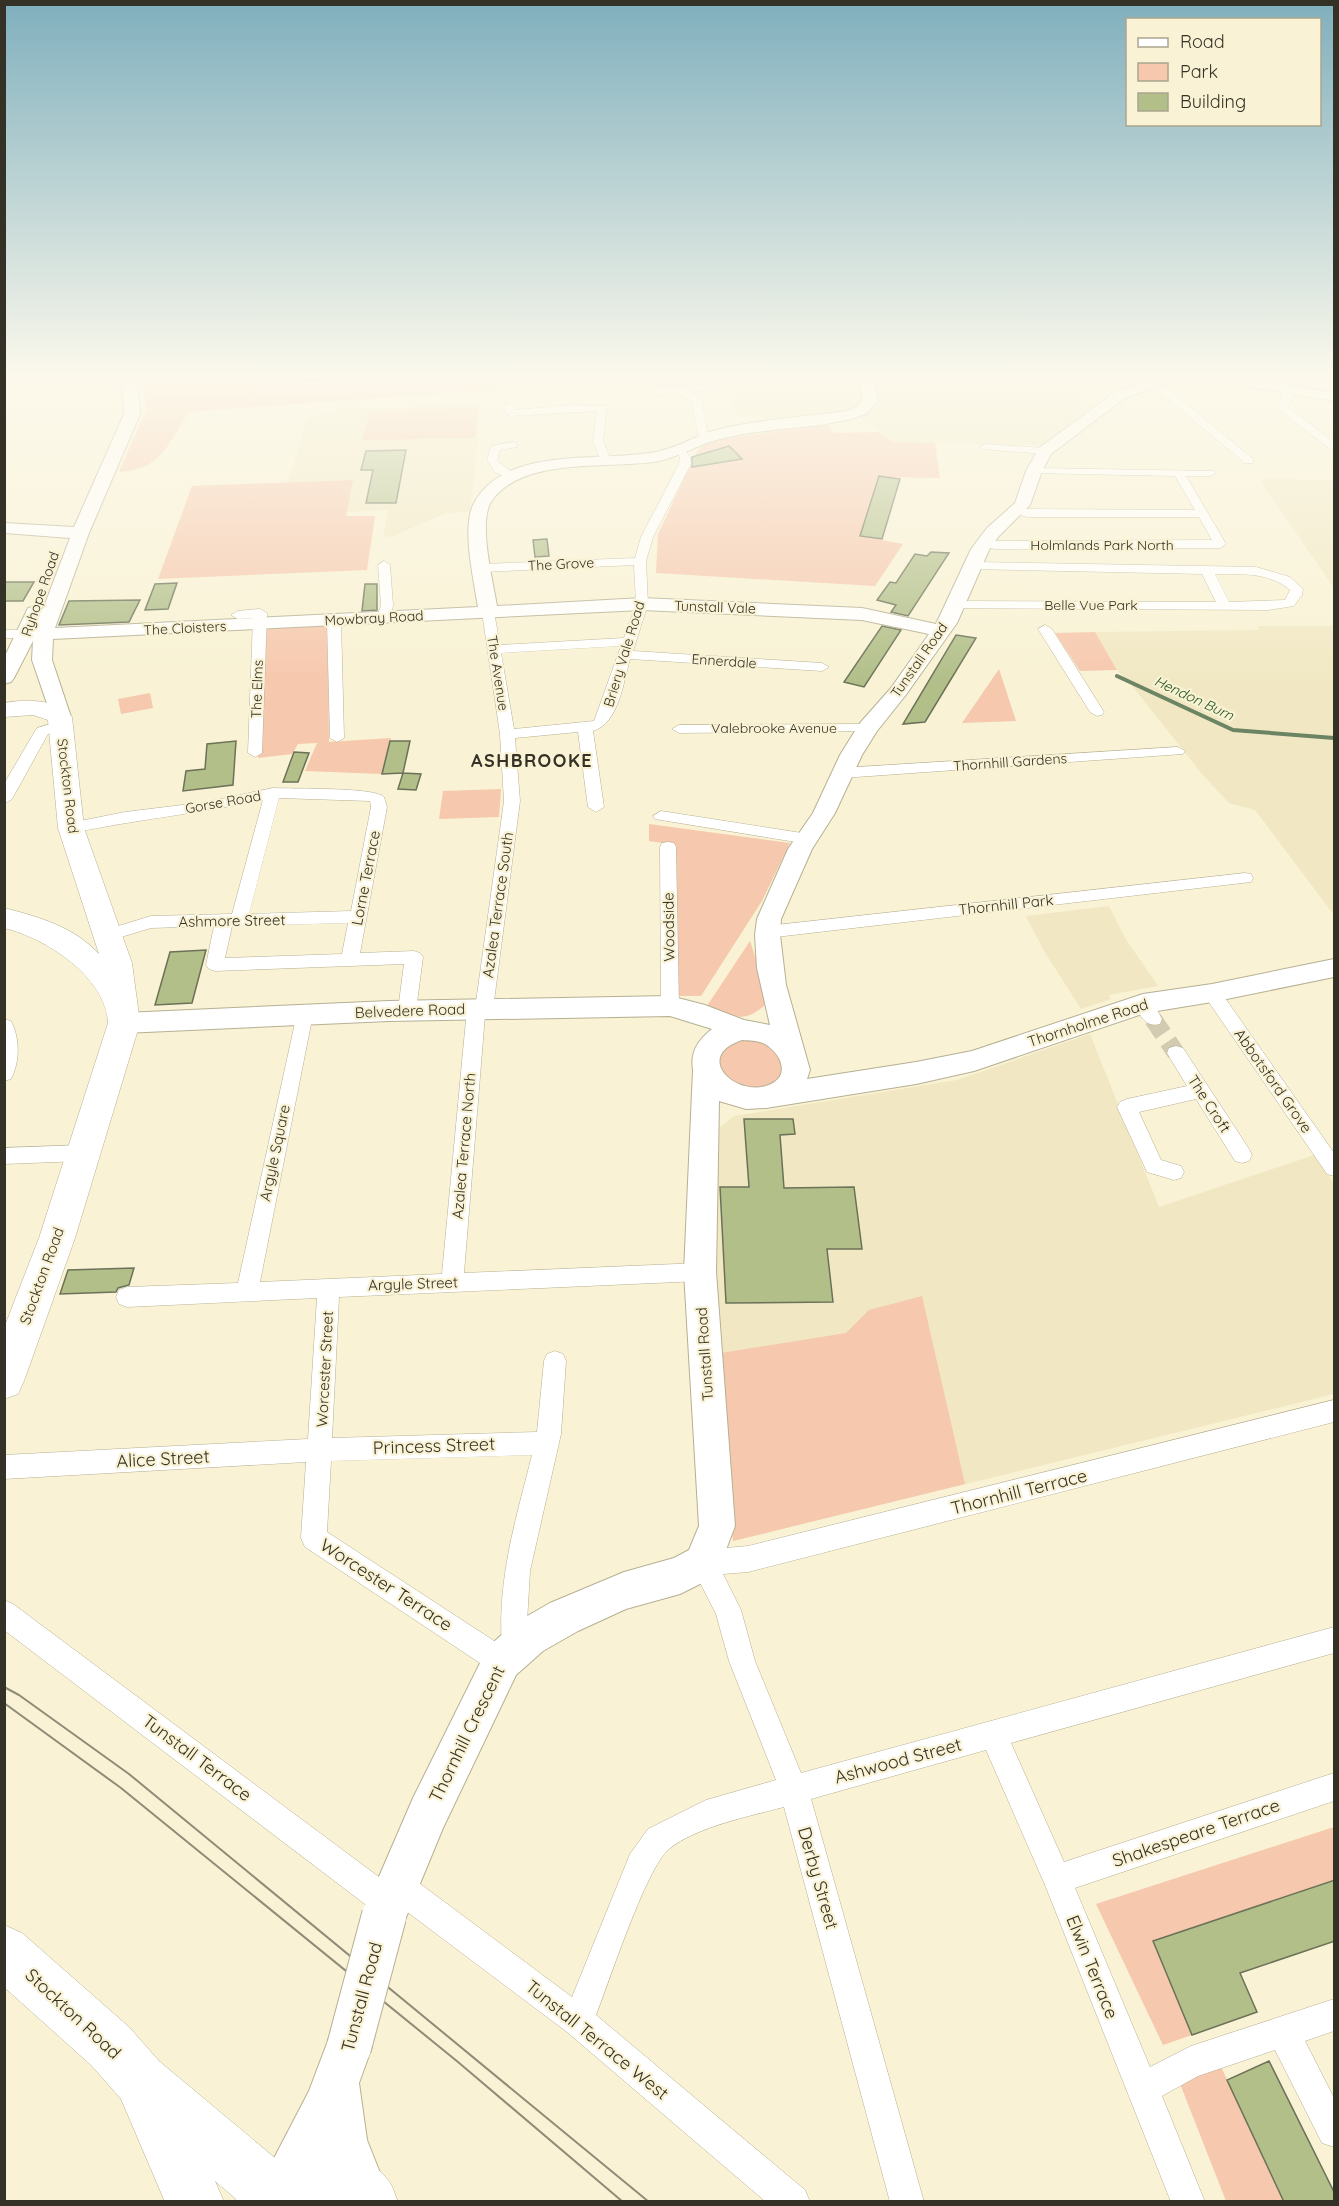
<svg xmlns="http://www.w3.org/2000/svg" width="1339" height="2206" viewBox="0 0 1339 2206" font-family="Quicksand,sans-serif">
  <rect width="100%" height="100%" fill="#f9f2d4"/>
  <path fill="#f1e8c3" d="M 726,375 L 858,375 L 861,387 L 877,388 L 875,375 L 1051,375 L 1093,405 L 1041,445 L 894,442 L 859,418 L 877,406 L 877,391 L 861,391 L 863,400 L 848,412 L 765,424 L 762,414 L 737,414 Z
    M 352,405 L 361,408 L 481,405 L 470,512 L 446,513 L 393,536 L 383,537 L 388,510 L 347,512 L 352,480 L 288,482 L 308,418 Z
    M 1261,479 L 1334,480 L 1334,588 L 1263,485 Z
    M 1257,626 L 1334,626 L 1334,915 L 1255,810 L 1229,803 L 1202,774 L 1129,682 L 1117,670 L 1095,632 L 1259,630 Z
    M 1109,906 L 1125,938 L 1158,986 L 1109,995 L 1111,999 L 1081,1009 L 1044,951 L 1026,916 Z
    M 1090,1034 L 1159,1207 L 1314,1155 L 1334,1183 L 1334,1394 L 733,1541 L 716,1273 L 718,1129 L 734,1116 L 957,1080 Z"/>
  <path fill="#f6c8ad" d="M 141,375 L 690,375 L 189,412 C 168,443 162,470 119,472 L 146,410 Z
    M 479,408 L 475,438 L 362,440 L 370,410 Z
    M 828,425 L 835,433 L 879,432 L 894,442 L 935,443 L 940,478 L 879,477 L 860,536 L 903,544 L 875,586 L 656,573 L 658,534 L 697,451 L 711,440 Z
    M 353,480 L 346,516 L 375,516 L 367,570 L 158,579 L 192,486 Z
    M 328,625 L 329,742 L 391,738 L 382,774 L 305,771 L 317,743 L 298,744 L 292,754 L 258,758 L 265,628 Z
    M 1095,632 L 1117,670 L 1080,671 L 1055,633 Z
    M 999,669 L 1016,721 L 962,723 Z
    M 150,693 L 153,708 L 121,714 L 118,699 Z
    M 501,789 L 499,817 L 439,819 L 443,791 Z
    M 649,824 L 790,843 L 762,901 L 701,996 L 675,996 L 676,845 L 649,841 Z
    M 750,941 C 757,963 766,983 764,1006 C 741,1025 731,1015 707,1006 Z
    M 741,1037 L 765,1040 L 785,1063 L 779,1080 L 761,1090 L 728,1086 L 714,1055 Z
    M 922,1296 L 965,1484 L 733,1541 L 721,1353 L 846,1333 L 869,1310 Z
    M 1334,1827 L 1334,1880 L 1153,1941 L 1192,2035 L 1163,2045 L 1096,1904 Z
    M 1215,2054 L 1284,2201 L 1226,2201 L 1175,2071 Z"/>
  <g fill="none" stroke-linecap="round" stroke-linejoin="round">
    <path stroke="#6b8463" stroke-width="3" d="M 187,375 L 191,377 L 213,375
      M 237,375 L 314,380 L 339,376 L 357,378 L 374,375"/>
    <path stroke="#6b8463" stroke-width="4" d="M 1117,676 L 1233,730 L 1334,738"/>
  </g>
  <path fill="#b2bf89" stroke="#6b7258" stroke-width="1.5" d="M 729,446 L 742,459 L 692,467 L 692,457 Z
    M 406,450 L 396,503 L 366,503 L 373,470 L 361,470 L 366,451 Z
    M 879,476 L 900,479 L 882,539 L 860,536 Z
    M 547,539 L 549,556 L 535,557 L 533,540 Z
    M 931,552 L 949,553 L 908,616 L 891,612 L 896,605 L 877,600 L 890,582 L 896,583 L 915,554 L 927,556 Z
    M 4,582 L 34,582 L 23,601 L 4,601 Z
    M 177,583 L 168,609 L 145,610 L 155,584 Z
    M 365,584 L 377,584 L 377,610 L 362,611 Z
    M 140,600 L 129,622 L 59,625 L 69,601 Z
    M 882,626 L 901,630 L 864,687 L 844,682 Z
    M 956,635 L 976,638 L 925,722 L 903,724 Z
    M 236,741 L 233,785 L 183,791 L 186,771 L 205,769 L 207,744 Z
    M 390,741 L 410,741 L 403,773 L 382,774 Z
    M 294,752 L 309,753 L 298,782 L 283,782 Z
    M 403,773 L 421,774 L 416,790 L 398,789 Z
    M 206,950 L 192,1003 L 155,1005 L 170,952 Z
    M 744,1119 L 793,1119 L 795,1134 L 780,1135 L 784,1188 L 854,1187 L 862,1249 L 827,1249 L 833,1302 L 726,1303 L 720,1187 L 749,1187 Z
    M 134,1268 L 129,1285 L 118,1288 L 116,1292 L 60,1294 L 68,1270 Z
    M 1335,1880 L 1335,1941 L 1240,1973 L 1257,2012 L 1192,2035 L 1153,1941 Z
    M 1269,2061 L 1335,2194 L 1335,2202 L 1284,2202 L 1227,2080 Z"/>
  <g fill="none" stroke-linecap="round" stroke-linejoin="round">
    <path stroke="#d2cbb1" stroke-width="18" stroke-dasharray="18 9" stroke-linecap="butt" d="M 1153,1019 L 1176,1053"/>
    <g stroke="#b6b093" stroke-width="1">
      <path id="street" d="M 1148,380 L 1165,386 L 1253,459 L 1253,463 L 1245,463 L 1157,390 L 1144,385 L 1144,381 Z
        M 713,384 L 717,385 L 717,389 L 691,392 L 701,400 L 709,439 L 704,442 L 699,439 L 691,401 L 679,393 L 653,395 L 648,392 L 653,389 Z
        M 1289,388 L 1294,391 L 1288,407 L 1334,442 L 1334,450 L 1330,449 L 1279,410 L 1278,408 L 1284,391 Z
        M 509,404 L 513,405 L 515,410 L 568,405 L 607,406 L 603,441 L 611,461 L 610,463 L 602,463 L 593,441 L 597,411 L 510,416 L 505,413 L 504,407 Z
        M 513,442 L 517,443 L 517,447 L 500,450 L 497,460 C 504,468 512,470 519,477 L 513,480 L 495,472 L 487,460 L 491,446 Z
        M 985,444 L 1045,448 L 1050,451 L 1045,454 L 981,449 L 980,447 Z
        M 680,447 L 684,448 L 690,457 L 691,464 L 653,537 L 646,561 L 648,604 L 633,651 L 822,663 L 829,667 L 822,671 L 630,659 C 623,683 619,723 593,731 L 604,807 L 596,812 L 588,807 L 578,732 L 515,738 L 520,801 L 493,1009 L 490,1014 L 485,1015 L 464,1273 L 700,1263 L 708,1265 L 711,1272 L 708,1279 L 700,1281 L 339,1297 L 332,1438 L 537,1432 L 544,1361 L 547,1354 L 555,1351 L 563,1354 L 566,1361 L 561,1434 L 530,1571 L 527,1622 L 529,1648 L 525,1657 L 515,1661 L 512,1671 L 502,1674 L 492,1671 L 305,1547 L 301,1538 L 306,1462 L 4,1479 L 4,1455 L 308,1439 L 317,1298 L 127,1307 L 119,1304 L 116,1297 L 119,1290 L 127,1287 L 238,1283 L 298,1009 L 304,1007 L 310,1009 L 313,1014 L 260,1282 L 442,1274 L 467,1009 L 470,1004 L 476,1002 L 504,801 L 500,734 L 482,612 L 488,608 L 494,612 L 500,645 L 624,638 L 636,604 L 634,565 L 483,572 L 477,568 L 483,564 L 635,558 L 641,537 L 679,464 L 680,457 L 675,450 ZM 621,646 L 594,721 L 514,729 L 501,653 ZM 532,1455 C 516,1519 497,1579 502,1646 L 327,1532 L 331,1461 Z
        M 1034,468 L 1214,471 L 1216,473 L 1210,476 L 1186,476 L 1226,544 L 1220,548 L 995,549 L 981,546 L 981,540 L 995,541 L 1212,540 L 1199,517 L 1027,517 L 1013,513 L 1013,509 L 1027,509 L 1195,510 L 1175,476 L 1030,473 L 1030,469 Z
        M 384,561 L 390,565 L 393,605 L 391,618 L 384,622 L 377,618 L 381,605 L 378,565 Z
        M 973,562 L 1256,567 L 1290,577 L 1303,589 L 1302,595 L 1294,606 L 1268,610 L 951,608 L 950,605 L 951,602 L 956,601 L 1216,602 L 1202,574 L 969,569 L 967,566 L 969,563 ZM 1215,574 C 1241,574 1269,572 1290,590 L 1285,600 L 1229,602 Z
        M 260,609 L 267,613 L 262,753 L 255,757 L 248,753 L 253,618 L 238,619 L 231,615 L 238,611 Z
        M 334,617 L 341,621 L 344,738 L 337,742 L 330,738 L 327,621 Z
        M 1045,625 L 1052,629 L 1104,712 L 1102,715 L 1097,716 L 1090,712 L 1038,629 Z
        M 4,630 L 40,630 L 47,634 L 40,638 L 4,638 Z
        M 61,721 L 68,725 L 66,728 L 48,734 L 12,799 L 4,804 L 4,784 L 35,731 L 37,728 Z
        M 868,724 L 873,725 L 875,728 L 873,731 L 679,733 L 672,729 L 679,725 Z
        M 1178,747 L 1185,751 L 1183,754 L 842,778 L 834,773 L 842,768 Z
        M 273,788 C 291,789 375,787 384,797 L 387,807 L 360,953 L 414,951 L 420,953 L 423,957 L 416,1010 L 413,1015 L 407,1017 L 401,1015 L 398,1010 L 404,964 L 215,971 L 209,969 L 206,965 L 214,926 L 151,928 L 108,941 L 102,939 L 99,935 L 102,931 L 151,916 L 232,914 L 263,800 C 200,813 135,820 71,833 L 63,828 L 65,824 L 125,812 L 207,802 ZM 279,798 L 370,801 L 371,807 L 351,911 L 249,914 ZM 348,923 L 342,954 L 225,958 L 232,926 Z
        M 661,811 L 808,834 L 816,839 L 808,844 L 655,819 L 653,816 Z
        M 668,842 L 674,843 L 676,847 L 679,1006 L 676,1011 L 670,1013 L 664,1011 L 661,1006 L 660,847 L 662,843 Z
        M 1245,873 L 1251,874 L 1253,878 L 1251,882 L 767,938 L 761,936 L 758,932 L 761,928 L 767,926 Z
        M 1212,987 L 1218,988 L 1334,1153 L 1334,1176 L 1327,1174 L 1206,998 L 1203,993 L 1206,988 Z
        M 1143,997 C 1153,1000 1157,1010 1162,1019 L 1160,1024 C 1145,1028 1140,1015 1134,1004 L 1137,999 Z
        M 4,1019 L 11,1021 C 20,1038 20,1062 11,1079 L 4,1081 Z
        M 1176,1046 L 1183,1048 L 1249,1149 L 1252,1155 L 1249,1161 L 1242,1163 L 1235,1161 L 1196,1099 L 1139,1112 L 1161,1160 L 1181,1166 L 1184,1172 L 1181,1178 L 1174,1180 L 1147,1172 L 1117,1107 L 1120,1102 L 1127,1099 L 1187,1086 L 1167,1053 L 1169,1048 Z
        M 82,1145 L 89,1147 L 92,1153 L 89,1159 L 82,1161 L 4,1164 L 4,1148 Z
        M 1334,1400 L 1334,1422 L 748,1572 L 723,1574 L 741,1610 L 755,1661 L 801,1773 L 1334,1627 L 1334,1653 L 1011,1743 L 1064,1862 L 1334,1773 L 1334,1801 L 1075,1888 L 1150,2067 L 1191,2046 L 1334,1999 L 1334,2031 L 1305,2041 L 1334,2098 L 1334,2147 L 1322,2143 L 1275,2050 L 1198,2076 L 1162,2096 L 1205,2202 L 1171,2202 L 1045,1885 L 986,1750 L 811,1799 L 924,2202 L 890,2202 L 784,1807 C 750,1816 696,1827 669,1849 C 646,1868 609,1982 596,2015 L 805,2190 L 810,2202 L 766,2202 L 567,2032 L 402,1908 L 400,1914 L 389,1918 L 378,1914 L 4,1630 L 4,1600 L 13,1604 L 383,1880 L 385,1874 L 396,1870 L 407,1874 L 572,1997 L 630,1854 L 648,1829 L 706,1800 L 776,1780 L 729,1661 L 716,1614 L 690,1563 L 694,1554 L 703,1550 L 748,1546 Z"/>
    </g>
    <g stroke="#b6b093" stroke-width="2">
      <path id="secondary" d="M 122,375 L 136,375 L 140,414 L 89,533 L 55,628 L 478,607 C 474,581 461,526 474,503 C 507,443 605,464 660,451 C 681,446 699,434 720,429 C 761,419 805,417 847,411 L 857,407 L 863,400 L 859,375 L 873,375 L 878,401 L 867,413 L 855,418 C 813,429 767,428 724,438 C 702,442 682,456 659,461 C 611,470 522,455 491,502 C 478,523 493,581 497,606 L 642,598 L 862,608 L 936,624 L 971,549 L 987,528 L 1015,503 L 1026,471 L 1039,448 L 1115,392 L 1160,376 L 1170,376 L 1172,379 L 1170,382 L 1125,398 L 1051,454 L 1042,471 L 1030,505 L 999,536 L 989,550 L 957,623 L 905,696 L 877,731 L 862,755 L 835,813 L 812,849 L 781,919 L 780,935 L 786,985 L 810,1070 L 807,1079 L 916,1062 L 972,1051 L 1143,994 L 1212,984 L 1334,959 L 1334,977 L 1212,1002 L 1145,1013 L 974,1071 L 916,1084 L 766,1108 L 746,1109 L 719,1101 L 716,1272 L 735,1526 L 716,1576 L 680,1594 L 626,1609 L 578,1631 L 543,1651 L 516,1675 L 443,1828 L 400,1932 L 384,1938 L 368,1932 L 362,1916 L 413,1798 L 488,1647 L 515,1623 L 550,1603 L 624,1572 L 674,1558 L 689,1550 L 699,1526 L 684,1272 L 693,1070 C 690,1052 698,1040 712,1029 L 670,1016 L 389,1021 L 124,1033 L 114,1030 L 111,1023 L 114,1016 L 124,1013 L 389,1001 L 670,996 L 705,1005 L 744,1020 L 770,1025 L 757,968 L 755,935 L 757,919 L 788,849 L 813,813 L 840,755 L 860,723 L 891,688 L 929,634 L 862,620 L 642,610 L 53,639 L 52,660 L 71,717 L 67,721 L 60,723 L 53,721 L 32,660 L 33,641 L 14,678 L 11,682 L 4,684 L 4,658 L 28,608 L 35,606 L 43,609 L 70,538 L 4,533 L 4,523 L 74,527 L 124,414 ZM 742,1040 C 750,1041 758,1040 765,1044 C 780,1053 791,1074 771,1084 C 738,1100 691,1057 742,1040 Z
        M 1199,375 L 1231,375 L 1334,393 L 1334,401 L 1206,379 Z
        M 349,2024 L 366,2030 L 372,2047 L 359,2083 L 367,2140 L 386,2188 L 380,2202 L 342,2202 L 324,2161 L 303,2202 L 265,2202 L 259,2187 L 309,2091 L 332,2030 Z"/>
    </g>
    <g stroke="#b6b093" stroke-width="1">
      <path id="highway" d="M 19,701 C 36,700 62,702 72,717 L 84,828 L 132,963 L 140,1023 L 75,1238 L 24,1381 L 18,1394 L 4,1399 L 4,1328 L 39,1238 L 108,1023 C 106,977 46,938 4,928 L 4,908 C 40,917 74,927 99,954 L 58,828 L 48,720 L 33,715 L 4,717 L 4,703 Z
        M 4,1925 L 22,1933 L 129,2027 L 159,2061 L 275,2158 L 280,2161 C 316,2146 362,2147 388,2180 C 393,2186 395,2195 398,2202 L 234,2202 L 236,2199 L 215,2181 L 224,2202 L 165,2202 L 121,2099 L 91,2065 L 4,1987 Z"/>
    </g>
    <use href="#street" fill="#fff" fill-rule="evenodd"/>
    <use href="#secondary" fill="#fff" fill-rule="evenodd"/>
    <use href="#highway" fill="#fff" fill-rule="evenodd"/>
    <path stroke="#908b77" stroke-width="2" d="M 4,1687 L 19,1695 L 129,1774 L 649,2202
      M 4,1703 L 121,1788 L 458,2062 L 623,2202"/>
    <g stroke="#b6b093" stroke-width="46" stroke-linecap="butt">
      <path id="secondary-bridge" d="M 349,2047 L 384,1916"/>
    </g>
    <use href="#secondary-bridge" stroke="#fff" stroke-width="44"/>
  </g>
  <linearGradient id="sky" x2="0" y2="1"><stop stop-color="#7fafbd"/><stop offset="0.55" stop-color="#fcf9ec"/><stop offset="1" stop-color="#fcf9ec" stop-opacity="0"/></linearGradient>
  <rect width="1339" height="684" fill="url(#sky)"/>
  <g text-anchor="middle" stroke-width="4.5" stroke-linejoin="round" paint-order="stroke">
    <g font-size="14" fill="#343126" stroke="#f9f2d4">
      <text x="1102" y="550">Holmlands Park North</text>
      <text transform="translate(561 564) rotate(-3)" y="5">The Grove</text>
      <text transform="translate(40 594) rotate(-71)" y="5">Ryhope Road</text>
      <text x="1091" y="610">Belle Vue Park</text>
      <text transform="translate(715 607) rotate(2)" y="5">Tunstall Vale</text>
      <text transform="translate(374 618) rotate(-3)" y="5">Mowbray Road</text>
      <text transform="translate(185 628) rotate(-3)" y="5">The Cloisters</text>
      <text transform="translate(624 654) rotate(-73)" y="5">Briery Vale Road</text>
      <text transform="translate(919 660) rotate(-55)" y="5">Tunstall Road</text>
      <text transform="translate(724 661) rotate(4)" y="5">Ennerdale</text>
      <text transform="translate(498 673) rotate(81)" y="5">The Avenue</text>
      <text transform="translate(257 689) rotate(-88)" y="5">The Elms</text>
      <text x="774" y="733">Valebrooke Avenue</text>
      <text transform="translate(1010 762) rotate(-4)" y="5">Thornhill Gardens</text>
      <text transform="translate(68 786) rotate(83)" y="5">Stockton Road</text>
      <text transform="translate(223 802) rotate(-10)" y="5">Gorse Road</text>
    </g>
    <g font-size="14" font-style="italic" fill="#21551c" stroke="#f9f2d4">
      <text transform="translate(1194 698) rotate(25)" y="5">Hendon Burn</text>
    </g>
    <g font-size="15" fill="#343126" stroke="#f9f2d4">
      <text transform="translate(366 878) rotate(-79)" y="5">Lorne Terrace</text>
      <text transform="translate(498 905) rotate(-82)" y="5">Azalea Terrace South</text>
      <text transform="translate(1006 905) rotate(-6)" y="5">Thornhill Park</text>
      <text transform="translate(232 921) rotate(-1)" y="5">Ashmore Street</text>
      <text transform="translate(669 927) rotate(-91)" y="5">Woodside</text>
      <text transform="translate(410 1011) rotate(-2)" y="5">Belvedere Road</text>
      <text transform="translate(1088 1023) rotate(-18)" y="5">Thornholme Road</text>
      <text transform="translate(1273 1081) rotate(55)" y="5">Abbotsford Grove</text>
      <text transform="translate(1209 1104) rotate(57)" y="5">The Croft</text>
      <text transform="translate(464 1146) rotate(-85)" y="5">Azalea Terrace North</text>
      <text transform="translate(275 1153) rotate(-78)" y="5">Argyle Square</text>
      <text transform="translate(42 1276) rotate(-70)" y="5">Stockton Road</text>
      <text transform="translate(413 1284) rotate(-2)" y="5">Argyle Street</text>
      <text transform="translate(705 1354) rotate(-94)" y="5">Tunstall Road</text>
      <text transform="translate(325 1369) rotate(-87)" y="5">Worcester Street</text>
    </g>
    <g font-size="18" font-weight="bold" letter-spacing="1.5" fill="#343126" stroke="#f9f2d4">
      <text x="532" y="767">ASHBROOKE</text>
    </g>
    <g font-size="18" fill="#343126" stroke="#f9f2d4">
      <text transform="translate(434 1446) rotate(-2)" y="6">Princess Street</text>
      <text transform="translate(163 1459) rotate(-3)" y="6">Alice Street</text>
      <text transform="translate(1019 1492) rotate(-14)" y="6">Thornhill Terrace</text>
      <text transform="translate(386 1585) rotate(33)" y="6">Worcester Terrace</text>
      <text transform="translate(467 1734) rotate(-64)" y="6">Thornhill Crescent</text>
      <text transform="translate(197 1758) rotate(37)" y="6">Tunstall Terrace</text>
      <text transform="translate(898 1761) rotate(-15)" y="6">Ashwood Street</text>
      <text transform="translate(1196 1833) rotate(-19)" y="6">Shakespeare Terrace</text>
      <text transform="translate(818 1878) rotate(74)" y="6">Derby Street</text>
      <text transform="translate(1092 1967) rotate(68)" y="6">Elwin Terrace</text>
      <text transform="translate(362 1997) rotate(-75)" y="6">Tunstall Road</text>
      <text transform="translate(73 2014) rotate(43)" y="6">Stockton Road</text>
      <text transform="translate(597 2040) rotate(39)" y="6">Tunstall Terrace West</text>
    </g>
  </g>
  <rect width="1339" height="2206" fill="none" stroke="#343126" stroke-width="12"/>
  <rect x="1126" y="18" width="195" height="108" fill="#f9f2d4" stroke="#aaa58e" stroke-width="1.5"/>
  <rect x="1138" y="38" width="30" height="9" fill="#ffffff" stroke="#aaa58e" stroke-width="1.5"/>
  <text x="1180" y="48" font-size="18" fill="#343126">Road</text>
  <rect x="1138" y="63" width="30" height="18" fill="#f6c8ad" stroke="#aaa58e" stroke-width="1.5"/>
  <text x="1180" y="78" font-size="18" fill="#343126">Park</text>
  <rect x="1138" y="93" width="30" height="18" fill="#b2bf89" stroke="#aaa58e" stroke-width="1.5"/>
  <text x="1180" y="108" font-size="18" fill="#343126">Building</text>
</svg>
